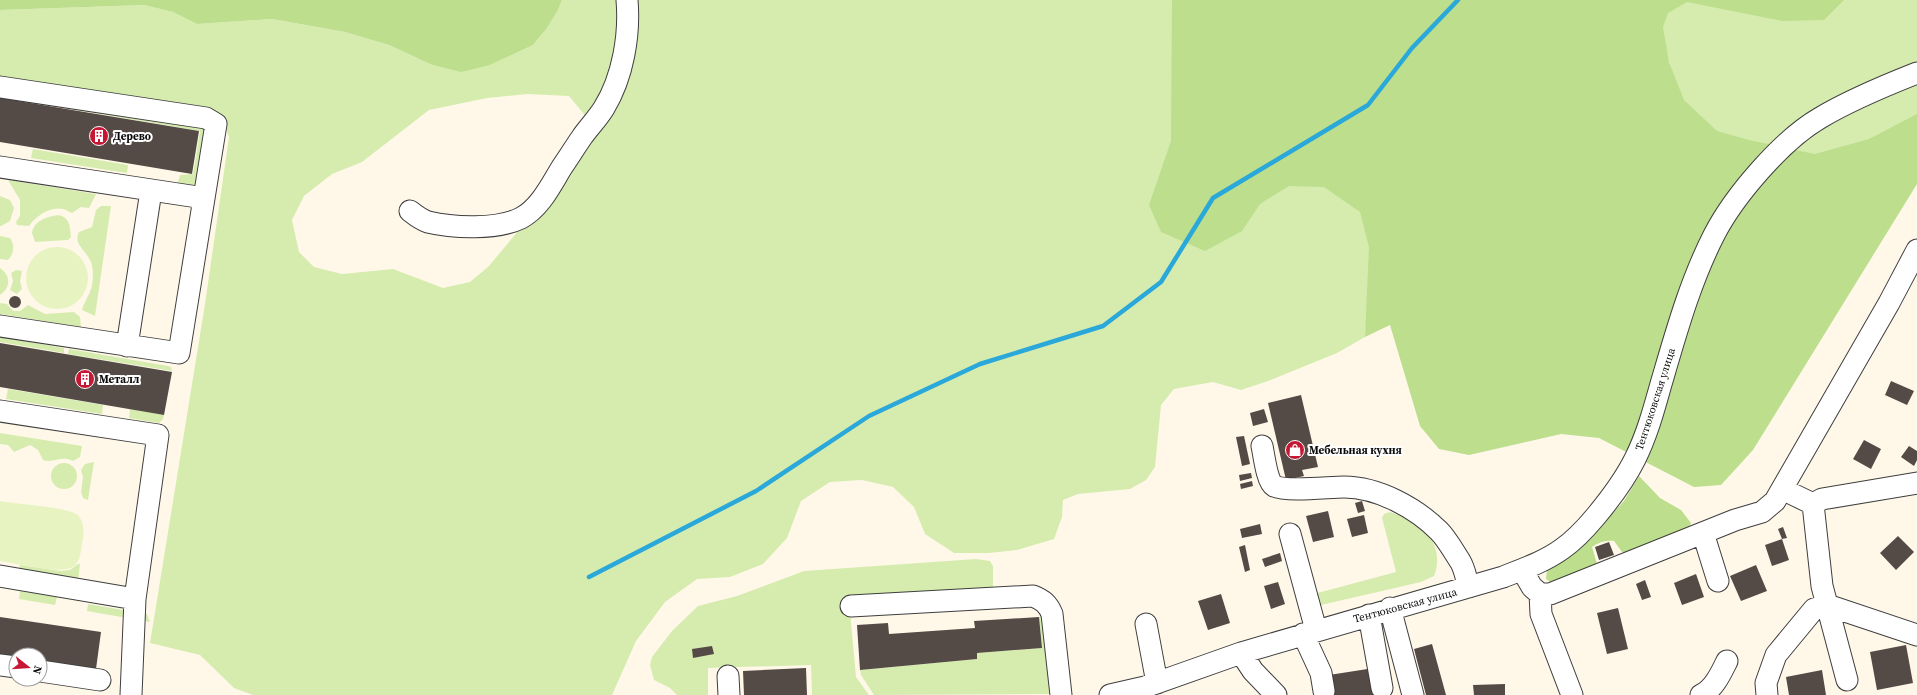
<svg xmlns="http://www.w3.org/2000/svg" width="1917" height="695" viewBox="0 0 1917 695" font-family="'Source Serif 4',serif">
  <rect width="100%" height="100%" fill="#fff8e9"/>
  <path fill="#d6ecaf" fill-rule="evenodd" d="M 562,0 L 1175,0 L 1257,201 L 1288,183 L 1325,183 L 1363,210 L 1373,247 L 1365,337 L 1337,353 L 1268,381 L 1241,390 L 1213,382 L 1174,389 L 1161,405 L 1155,467 L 1146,480 L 1130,489 L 1078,494 L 1063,500 L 1062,517 L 1054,539 L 1017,550 L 989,553 L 954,553 L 925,534 L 914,507 L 893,487 L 862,480 L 830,482 L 801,501 L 787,538 L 763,564 L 730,577 L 697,579 L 665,602 L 636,641 L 612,695 L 253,695 L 234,688 L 200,655 L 150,643 L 205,304 L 229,137 L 220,115 L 208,107 L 0,80 L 0,10 L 144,5 L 173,12 L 197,24 L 272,19 L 345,32 L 389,45 L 430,64 L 490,65 L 533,45 L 547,28 L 558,10 ZM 527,94 L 569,96 L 592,124 L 533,213 L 489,266 L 470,282 L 443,288 L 393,269 L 342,274 L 314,267 L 299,252 L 292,220 L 304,196 L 332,174 L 362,162 L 429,110 L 487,98 Z
    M 1684,0 L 1917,0 L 1917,118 L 1870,143 L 1815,158 L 1715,135 L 1681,102 L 1659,27 L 1665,10 Z
    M 0,97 L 210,129 L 202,188 L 176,188 L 180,175 L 193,174 L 200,131 Z
    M 33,149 L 128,165 L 127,173 L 31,158 Z
    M 8,180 L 96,194 L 89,208 L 81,207 L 72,213 C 69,212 67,210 63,209 C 50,206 36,216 29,226 L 17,225 L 16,222 L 20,216 L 20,200 Z
    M 0,196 L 10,200 L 14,208 L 10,221 L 1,226 L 0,226 Z
    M 101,206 L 111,206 L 95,316 L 82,310 C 83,305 85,303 87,298 C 93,288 94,276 92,265 C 89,252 72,245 79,232 L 92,227 L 96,210 Z
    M 58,215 C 70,217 70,227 71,237 L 68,240 L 35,242 L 32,233 C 34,220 47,217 58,215 Z
    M 0,236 L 10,238 C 15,245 14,254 8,260 L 0,259 Z
    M 0,268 C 11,275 11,288 0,295 Z
    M 16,270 L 22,271 L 20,281 L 22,289 L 17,294 L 10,290 L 13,281 L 11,273 Z
    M 0,303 L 7,304 L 13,311 L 20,311 L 28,305 L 45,314 L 74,312 L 80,317 L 81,327 L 0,314 Z
    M 0,337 L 64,348 L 64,353 L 0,342 Z
    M 69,349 L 168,366 L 171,367 L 172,371 L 68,354 Z
    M 8,389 L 103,405 L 102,414 L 6,399 Z
    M 130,409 L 164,415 L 163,419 L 159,423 L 129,418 Z
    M 0,433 L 82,446 L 80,457 L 73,461 C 60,455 55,464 43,460 L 38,450 L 30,445 L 14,452 L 8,445 L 0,444 Z
    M 94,462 L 88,500 L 83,498 L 81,492 L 83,477 L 81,470 L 85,464 Z
    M51 476a13 13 0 1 1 26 0a13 13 0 1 1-26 0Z
    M 1390,512 C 1400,516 1415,520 1423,528 C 1436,542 1441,559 1434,576 L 1421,582 L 1321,605 L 1316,599 L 1314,594 L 1396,572 L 1382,518 L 1384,514 Z
    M 976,559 L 990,561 L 993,566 L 993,591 L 849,600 L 856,677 L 869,695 L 812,695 L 811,665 L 708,668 L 708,695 L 677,695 L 670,688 L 654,680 L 650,665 L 652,657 L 672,631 L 698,606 L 737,596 L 804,571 Z
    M 78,564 L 80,564 L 78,581 L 19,569 L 20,565 L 61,571 L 70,570 Z
    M 20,591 L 57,597 L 55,605 L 19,599 Z
    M 88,604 L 147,614 L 150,622 L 87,611 Z
    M 1048,616 L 1055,694 L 874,695 L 861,675 L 860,670 L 977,659 L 977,653 L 1042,648 L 1039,617 Z"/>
  <path fill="#bcde8d" d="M 0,0 L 562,0 L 558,10 L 547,28 L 533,45 L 490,65 L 461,72 L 430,64 L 389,45 L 345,32 L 272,19 L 197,24 L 173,12 L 144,5 L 0,10 Z
    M 1172,0 L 1844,0 L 1824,20 L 1782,21 L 1687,2 L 1668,13 L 1663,27 L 1669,62 L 1684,100 L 1717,131 L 1749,140 L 1815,154 L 1869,139 L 1917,114 L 1917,184 L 1753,450 L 1721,485 L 1694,487 L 1599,438 L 1561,434 L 1469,455 L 1439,449 L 1420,426 L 1390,325 L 1365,337 L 1369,247 L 1360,212 L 1324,187 L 1289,186 L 1260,204 L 1242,231 L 1205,251 L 1161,232 L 1149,205 L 1171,141 Z
    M 1639,476 L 1660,498 L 1681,510 L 1691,523 L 1689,528 L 1627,555 L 1622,552 L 1614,541 C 1606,540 1599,542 1592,547 L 1597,564 L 1552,583 L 1546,579 L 1547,570 L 1594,533 L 1624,501 Z"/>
  <path fill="#e8f3c2" d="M26 278a31 31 0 1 1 62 0a31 31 0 1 1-62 0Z
    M 0,501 C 16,504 65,507 76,514 C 84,519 84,531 83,539 C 81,549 81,561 73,567 C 62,575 14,563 0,561 Z"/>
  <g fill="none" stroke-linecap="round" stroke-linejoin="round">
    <path stroke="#29a8d9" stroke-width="4.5" d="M 589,577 L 756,491 L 869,416 L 980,364 L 1103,326 L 1161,282 L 1213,198 L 1368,105 L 1412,48 L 1458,0"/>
  </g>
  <path fill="#544a46" d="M 0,98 L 199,131 L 192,174 L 0,142 Z
    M9 302a6 6 0 1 1 12 0a6 6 0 1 1-12 0Z
    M 0,343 L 172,372 L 164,415 L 0,387 Z
    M 1891,381 L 1914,391 L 1907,405 L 1885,395 Z
    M 1301,395 L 1318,467 L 1302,470 L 1304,476 L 1286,480 L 1268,403 Z
    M 1264,409 L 1268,422 L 1253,426 L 1250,413 Z
    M 1244,436 L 1250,464 L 1242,466 L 1236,437 Z
    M 1864,440 L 1881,449 L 1871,469 L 1853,459 Z
    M 1909,446 L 1917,451 L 1917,460 L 1914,466 L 1901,457 Z
    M 1251,473 L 1252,478 L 1240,481 L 1239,475 Z
    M 1252,481 L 1253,486 L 1241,489 L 1240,484 Z
    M 1362,501 L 1365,511 L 1358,513 L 1355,503 Z
    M 1328,511 L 1334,537 L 1313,542 L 1306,516 Z
    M 1364,515 L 1368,533 L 1352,537 L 1347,519 Z
    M 1260,524 L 1262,534 L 1242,538 L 1240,529 Z
    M 1783,527 L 1787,538 L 1782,539 L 1778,529 Z
    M 1898,536 L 1914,552 L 1896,570 L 1880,553 Z
    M 1782,539 L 1789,560 L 1772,566 L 1765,545 Z
    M 1609,542 L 1614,555 L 1599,560 L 1595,547 Z
    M 1245,545 L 1250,570 L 1245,572 L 1239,547 Z
    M 1280,553 L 1282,561 L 1265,567 L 1262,559 Z
    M 1756,565 L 1767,591 L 1741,601 L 1730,576 Z
    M 1696,574 L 1704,597 L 1682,605 L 1674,583 Z
    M 1645,580 L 1651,597 L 1642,600 L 1636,584 Z
    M 1278,582 L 1285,604 L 1271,609 L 1264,586 Z
    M 1221,594 L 1230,623 L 1208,630 L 1198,601 Z
    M 1618,608 L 1628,649 L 1607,654 L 1597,613 Z
    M 0,617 L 101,632 L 96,669 L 40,661 L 40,655 L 16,655 L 16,658 L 0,656 Z
    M 1039,617 L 1042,648 L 977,653 L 977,659 L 860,670 L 857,625 L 888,623 L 889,634 L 975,628 L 974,621 Z
    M 1432,644 L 1446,695 L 1426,695 L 1414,649 Z
    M 1906,645 L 1913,683 L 1877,690 L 1870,652 Z
    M 712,646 L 714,654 L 693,658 L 692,649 Z
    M 806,668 L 807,695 L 744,695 L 743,671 Z
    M 1374,668 L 1378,695 L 1333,695 L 1329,675 Z
    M 1822,670 L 1826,695 L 1789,695 L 1786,677 Z
    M 1505,684 L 1505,695 L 1474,695 L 1473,685 Z"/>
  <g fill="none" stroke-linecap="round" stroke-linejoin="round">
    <g stroke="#3e3e3e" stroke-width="23">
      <path id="minor" d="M 0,87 L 206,118 L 216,124 L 179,353 L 0,326
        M 0,167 L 204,198
        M 410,211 C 415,215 422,220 428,222 C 453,228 497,230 521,218 C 540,208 551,185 562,167 C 569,157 575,147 582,137 C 589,127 598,118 604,108 C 623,77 630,35 627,0
        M 127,346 L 151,191
        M 0,411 L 158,435 L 135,599 L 131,695
        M 1262,446 C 1264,455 1267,482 1274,486 C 1286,492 1329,487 1344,487 C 1378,487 1416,508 1439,531 C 1447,539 1454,552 1460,561 C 1465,569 1466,579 1469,587
        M 1782,489 L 1813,504 L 1822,499 L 1917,483
        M 1813,504 L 1822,586 L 1847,680
        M 1703,533 L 1718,581
        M 1290,534 L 1316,630
        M 1522,570 L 1532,587 L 1540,594 L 1550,594 L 1735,520 L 1762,512 L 1775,501 L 1889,303 L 1917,250
        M 0,576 L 135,599
        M 1540,594 L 1541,614 L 1572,695
        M 851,606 L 1033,596 C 1043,600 1048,604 1052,614 L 1061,695
        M 1390,608 L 1413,695
        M 1369,615 L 1382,688
        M 1146,624 L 1157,683
        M 1303,634 L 1321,673 L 1324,691
        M 1241,653 L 1253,671 L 1276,695
        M 0,665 L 16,667
        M 40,671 L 100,680
        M 728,676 L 729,695
        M 1110,695 L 1145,687 L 1241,653 L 1503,577 C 1523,569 1544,562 1562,549 C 1575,540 1586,528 1596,516 C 1611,498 1625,479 1635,459 C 1647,435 1654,409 1661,384 C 1676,333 1690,282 1714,235 C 1734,196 1782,140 1820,118 C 1850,100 1884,86 1917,73
        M 1701,695 C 1714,689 1721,673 1727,661
        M 1767,695 L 1766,683 L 1776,655 L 1814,609 L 1827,605 L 1917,635"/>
    </g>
    <use href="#minor" stroke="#fff" stroke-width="21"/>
  </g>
  <defs>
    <g id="building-disc" transform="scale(1)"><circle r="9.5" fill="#c61835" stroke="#fff"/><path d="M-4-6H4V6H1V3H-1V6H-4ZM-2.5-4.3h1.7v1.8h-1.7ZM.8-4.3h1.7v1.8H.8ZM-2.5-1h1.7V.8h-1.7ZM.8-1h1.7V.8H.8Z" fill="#fff"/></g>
    <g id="shop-disc" transform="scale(1)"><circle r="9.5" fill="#c61835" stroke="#fff"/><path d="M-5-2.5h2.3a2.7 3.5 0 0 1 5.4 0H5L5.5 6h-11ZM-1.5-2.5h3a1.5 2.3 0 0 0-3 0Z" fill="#fff"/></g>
  </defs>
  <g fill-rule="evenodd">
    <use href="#building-disc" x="99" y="136"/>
    <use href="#building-disc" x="85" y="379"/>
    <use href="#shop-disc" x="1295" y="450"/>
  </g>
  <g text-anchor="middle" stroke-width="4" stroke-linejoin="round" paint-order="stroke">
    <g font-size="11" font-weight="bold" fill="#0b0b0b" stroke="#fff" text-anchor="start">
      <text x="113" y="140">Дерево</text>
      <text x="99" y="383">Металл</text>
      <text x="1309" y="454">Мебельная кухня</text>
    </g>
    <g font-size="11" fill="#0b0b0b" stroke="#fff">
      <text transform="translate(1655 399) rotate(-72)" y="4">Тентюковская улица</text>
      <text transform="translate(1405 605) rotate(-15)" y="4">Тентюковская улица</text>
    </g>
  </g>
  <g transform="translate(28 667) rotate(107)"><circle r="19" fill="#ffffff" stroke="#9d9d9d"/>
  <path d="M0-3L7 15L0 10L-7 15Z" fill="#c61835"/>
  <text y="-6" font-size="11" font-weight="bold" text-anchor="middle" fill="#0b0b0b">N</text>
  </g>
</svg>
